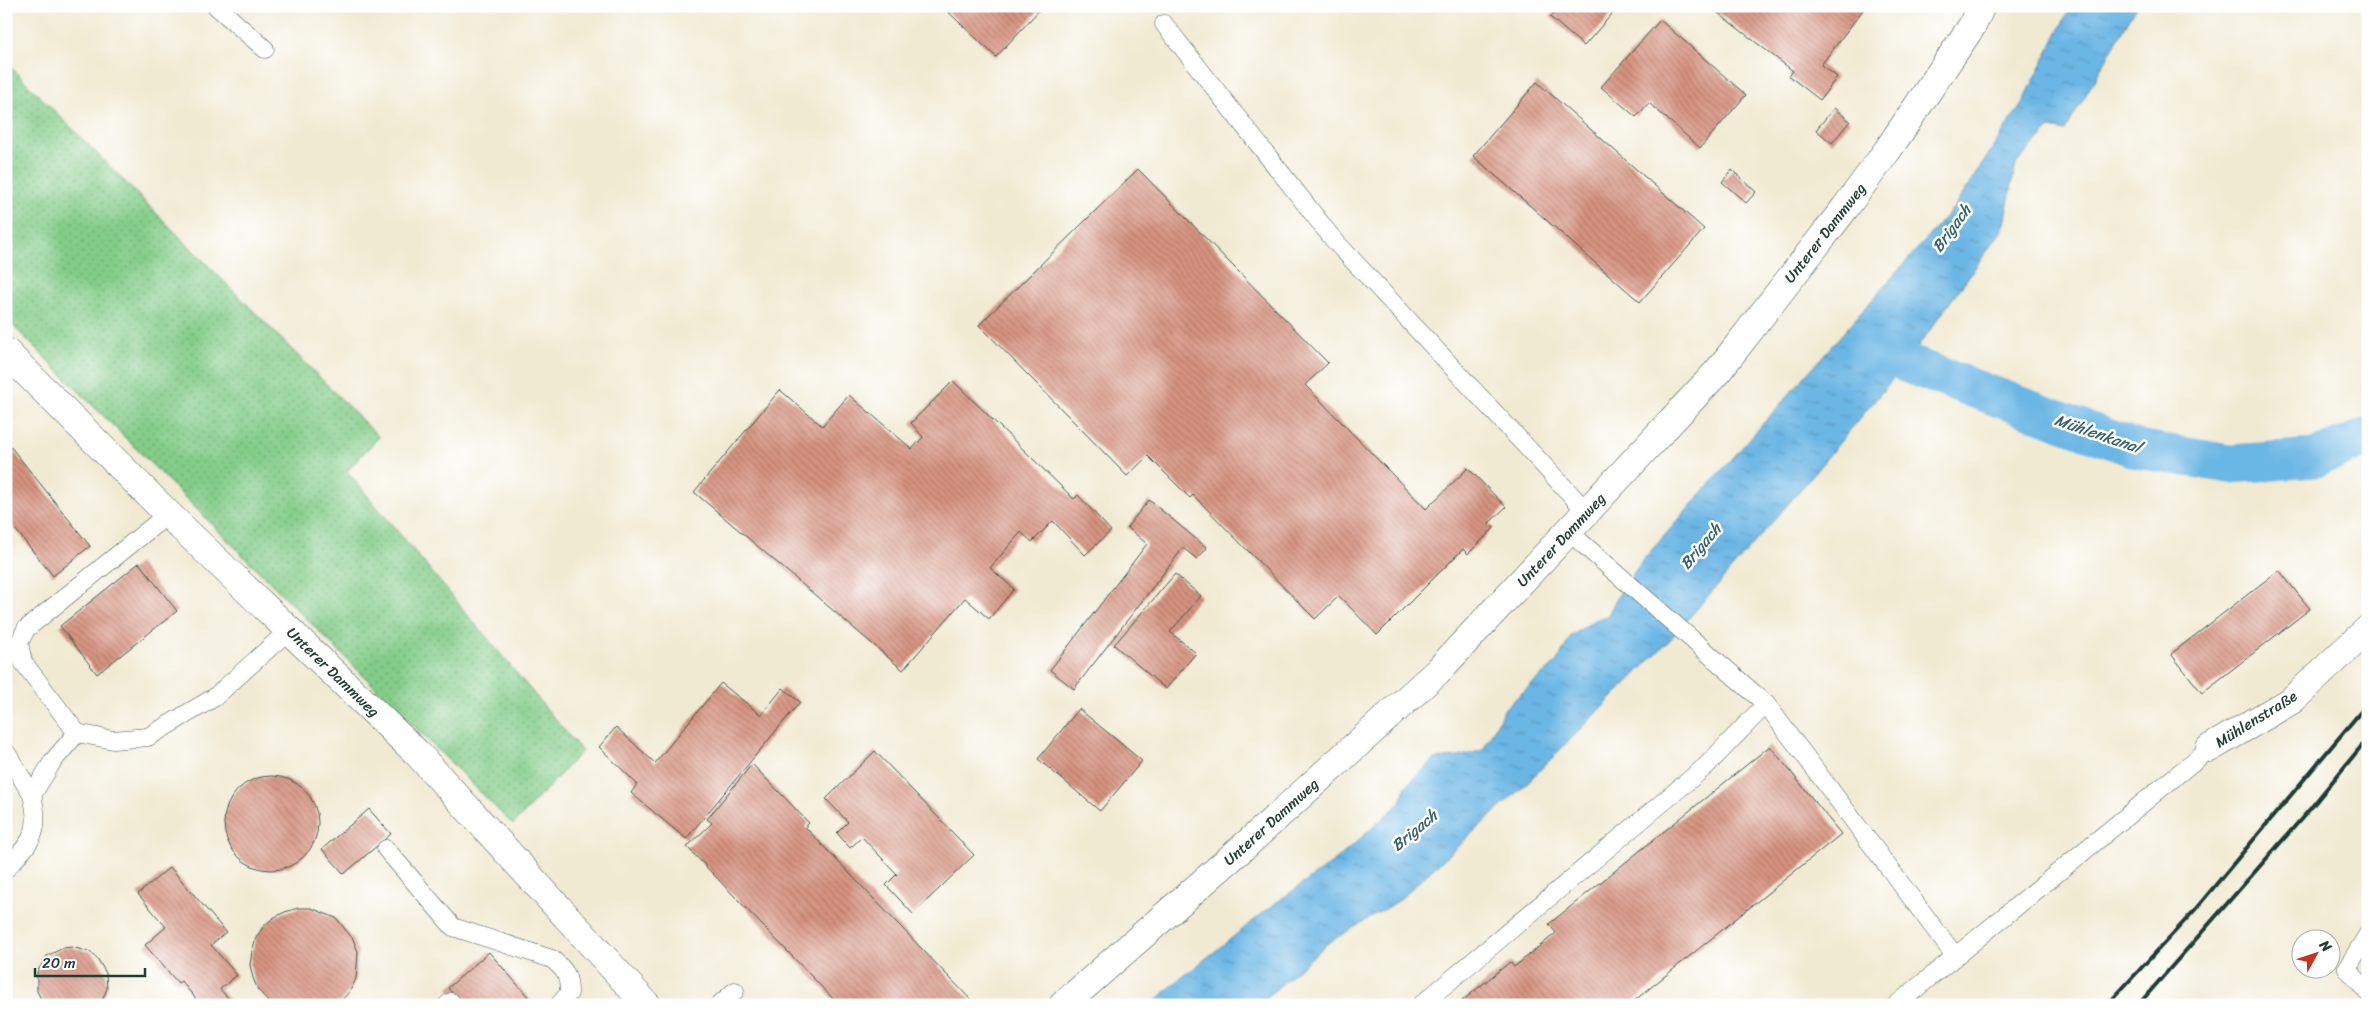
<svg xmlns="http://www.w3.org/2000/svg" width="2374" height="1011" viewBox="0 0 2374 1011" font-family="Sriracha,sans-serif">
  <defs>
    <pattern id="grass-dots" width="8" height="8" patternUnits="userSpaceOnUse" patternTransform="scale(1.25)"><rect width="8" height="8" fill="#83cc89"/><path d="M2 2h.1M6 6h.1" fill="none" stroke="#6ba771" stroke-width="1.8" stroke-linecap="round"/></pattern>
    <pattern id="water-ripples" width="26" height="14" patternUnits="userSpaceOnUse" patternTransform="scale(1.25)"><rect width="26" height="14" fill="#6bb6e4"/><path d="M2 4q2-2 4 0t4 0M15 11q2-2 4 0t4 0" fill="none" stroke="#5795ba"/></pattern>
    <pattern id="building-back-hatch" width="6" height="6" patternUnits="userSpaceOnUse" patternTransform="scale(1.25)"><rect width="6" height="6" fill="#d79380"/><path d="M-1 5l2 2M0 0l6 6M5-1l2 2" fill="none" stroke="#ae796a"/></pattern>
  </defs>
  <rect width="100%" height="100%" fill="#fff"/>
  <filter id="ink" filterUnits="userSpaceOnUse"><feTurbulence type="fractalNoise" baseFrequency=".02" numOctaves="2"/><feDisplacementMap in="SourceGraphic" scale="10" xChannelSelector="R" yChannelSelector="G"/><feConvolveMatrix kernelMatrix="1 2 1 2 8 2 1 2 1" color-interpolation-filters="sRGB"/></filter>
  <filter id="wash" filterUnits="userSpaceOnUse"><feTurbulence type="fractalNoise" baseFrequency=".0096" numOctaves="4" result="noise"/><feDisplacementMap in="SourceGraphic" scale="20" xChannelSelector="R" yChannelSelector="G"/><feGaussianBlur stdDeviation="1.12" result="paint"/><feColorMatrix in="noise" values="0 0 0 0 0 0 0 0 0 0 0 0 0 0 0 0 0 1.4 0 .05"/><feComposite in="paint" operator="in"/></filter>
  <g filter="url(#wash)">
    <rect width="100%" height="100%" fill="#f1ead3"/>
    <path fill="url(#grass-dots)" stroke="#51845e" d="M 6,62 L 379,437 L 347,471 L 582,751 L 513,825 L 6,319 Z"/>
    <path fill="url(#water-ripples)" stroke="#457a8c" d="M 2071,6 L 2137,6 L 2065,131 L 2050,128 L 2016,164 L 2003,229 L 1907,362 L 1795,496 L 1668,642 L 1527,783 L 1398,901 L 1328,943 L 1258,1005 L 1151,1005 L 1175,983 L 1277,902 L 1335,861 L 1399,804 L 1406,786 L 1435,759 L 1458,757 L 1483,750 L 1505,708 L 1557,662 L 1571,636 L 1593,621 L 1608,615 L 1616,599 L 1642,561 L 1955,206 L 2024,100 Z"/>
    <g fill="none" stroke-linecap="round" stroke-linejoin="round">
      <path stroke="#6bb6e4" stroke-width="39" d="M 1864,348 L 2137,449 L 2230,464 L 2315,458 L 2368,437"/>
    </g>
    <g id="blocks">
      <path fill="url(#building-back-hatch)" d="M 942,6 L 1043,6 L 996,57 Z
        M 1560,6 L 1619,6 L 1584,46 L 1550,17 Z
        M 1709,6 L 1866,6 L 1821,65 L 1837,77 L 1820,100 L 1789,76 L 1793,71 Z
        M 1660,20 L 1746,95 L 1700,148 L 1649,103 L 1636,117 L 1601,87 Z
        M 1537,82 L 1704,229 L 1640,302 L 1473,156 Z
        M 1834,108 L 1850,121 L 1832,143 L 1816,130 Z
        M 1138,169 L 1328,363 L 1305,385 L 1426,509 L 1468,468 L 1506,507 L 1489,523 L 1494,528 L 1468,554 L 1463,549 L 1377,635 L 1339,596 L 1315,619 L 1193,495 L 1190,498 L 1148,456 L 1127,476 L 979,325 Z
        M 1732,170 L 1756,192 L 1746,203 L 1722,182 Z
        M 953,381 L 1074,499 L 1078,495 L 1111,531 L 1085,555 L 1053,521 L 1032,542 L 1021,532 L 990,568 L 1014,589 L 989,619 L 965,598 L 903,670 L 694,492 L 780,390 L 822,426 L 849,395 L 912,449 L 923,437 L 911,423 Z
        M 6,441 L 90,546 L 53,576 L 6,518 Z
        M 1149,500 L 1207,548 L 1197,559 L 1183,548 L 1074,689 L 1050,670 L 1147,544 L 1127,527 Z
        M 139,563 L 177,611 L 97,674 L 60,626 Z
        M 2279,570 L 2310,609 L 2202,693 L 2171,654 Z
        M 1175,574 L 1201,596 L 1170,632 L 1196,653 L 1166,689 L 1114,645 Z
        M 721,683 L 761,715 L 783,688 L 800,702 L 686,839 L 631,793 L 637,784 L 599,747 L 616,727 L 655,763 Z
        M 1079,709 L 1142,761 L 1100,811 L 1038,759 Z
        M 1770,746 L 1841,834 L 1629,1005 L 1614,1005 L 1611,1002 L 1607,1005 L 1457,1005 L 1510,962 L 1514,967 L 1556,933 L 1549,924 Z
        M 875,751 L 974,855 L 913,914 L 886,885 L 897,874 L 862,837 L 850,848 L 837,833 L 848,822 L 826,799 Z
        M 752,764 L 809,823 L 805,827 L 971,1000 L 965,1005 L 839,1005 L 687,847 L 712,823 L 707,819 Z
        M224 823a47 47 0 1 1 94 0a47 47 0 1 1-94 0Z
        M 369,809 L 391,834 L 344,874 L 322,849 Z
        M 170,867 L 226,932 L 211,945 L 237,975 L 220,989 L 234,1005 L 201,1005 L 181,981 L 178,983 L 145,945 L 166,927 L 138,894 Z
        M 298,908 L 311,908 L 336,918 L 353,939 L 358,952 L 356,979 L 350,991 L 337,1005 L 272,1005 L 258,990 L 253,978 L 250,965 L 252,951 L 256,938 L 263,927 L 273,918 L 285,912 Z
        M 72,947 L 90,952 L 97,958 L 106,973 L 107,989 L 100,1005 L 44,1005 L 37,991 L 37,972 L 47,956 L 63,948 Z
        M 489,952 L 531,1000 L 525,1005 L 463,1005 L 448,988 Z"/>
    </g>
  </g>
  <g filter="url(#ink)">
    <use href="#blocks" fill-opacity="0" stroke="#3e574c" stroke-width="1"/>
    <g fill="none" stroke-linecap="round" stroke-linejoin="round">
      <g stroke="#3e574c" stroke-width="19">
        <path id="lane" d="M 216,6 L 265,49
          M 1164,24 L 1333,239 L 1587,512
          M 168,514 L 26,629 L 19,643 L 23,662 L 77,733 L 113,740 L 148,737 L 215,697 L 289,630
          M 1568,531 L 1766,704 L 1955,956
          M 6,752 L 32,795
          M 386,849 L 453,927 L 552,959 C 565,970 569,975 569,993 L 559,1005
          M 6,869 C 31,841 42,834 32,795 L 53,761 L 77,733
          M 2368,934 L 2347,968 L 2368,993
          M 447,1005 L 451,1002 L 453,1005
          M 719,1005 L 735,991
          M 1421,1005 L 1706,766 L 1766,704
          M 1896,1005 L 2210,748"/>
      </g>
      <g stroke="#3e574c" stroke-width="29">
        <path id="street" d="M 6,352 L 168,514 L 418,754 L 647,1005
          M 2210,748 L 2292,700 L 2368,629
          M 1063,1005 L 1249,842 L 1437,672 L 1718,371 L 1845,208 L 1887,151 L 1972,26 L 1981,6"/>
      </g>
      <use href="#lane" stroke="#fff" stroke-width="18"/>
      <use href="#street" stroke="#fff" stroke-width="28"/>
      <path stroke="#1f3d34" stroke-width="4" d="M 2107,1005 L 2193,912 L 2368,703
        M 2138,1005 L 2310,809 L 2368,738"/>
    </g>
  </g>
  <g text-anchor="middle" stroke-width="5" stroke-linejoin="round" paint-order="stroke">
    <g font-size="15" fill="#1f3d34" stroke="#fff">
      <text transform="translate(1825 233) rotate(-52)" y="5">Unterer Dammweg</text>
      <text transform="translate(1561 540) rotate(-47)" y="5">Unterer Dammweg</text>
      <text transform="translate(333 672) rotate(44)" y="5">Unterer Dammweg</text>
      <text transform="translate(2256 719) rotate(-32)" y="5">Mühlenstraße</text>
      <text transform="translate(1271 822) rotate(-42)" y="5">Unterer Dammweg</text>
    </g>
    <g font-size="16" font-style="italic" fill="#366169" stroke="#fff">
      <text transform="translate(1951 228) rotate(-54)" y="6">Brigach</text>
      <text transform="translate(2098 433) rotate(19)" y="6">Mühlenkanal</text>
      <text transform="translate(1700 546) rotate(-50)" y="6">Brigach</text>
      <text transform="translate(1414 830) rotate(-40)" y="6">Brigach</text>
    </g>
  </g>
  <rect width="2374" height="1011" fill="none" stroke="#fff" stroke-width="25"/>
  <g transform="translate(2316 954) rotate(50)"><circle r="24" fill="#ffffff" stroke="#a5b1ae"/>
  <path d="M0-4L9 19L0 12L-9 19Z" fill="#c8321e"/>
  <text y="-8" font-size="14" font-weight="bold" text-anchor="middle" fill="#1f3d34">N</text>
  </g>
  <path d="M35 968v8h110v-8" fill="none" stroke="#1f3d34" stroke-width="2.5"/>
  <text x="42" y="968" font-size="15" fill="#1f3d34" stroke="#ffffff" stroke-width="4" paint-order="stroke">20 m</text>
</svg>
